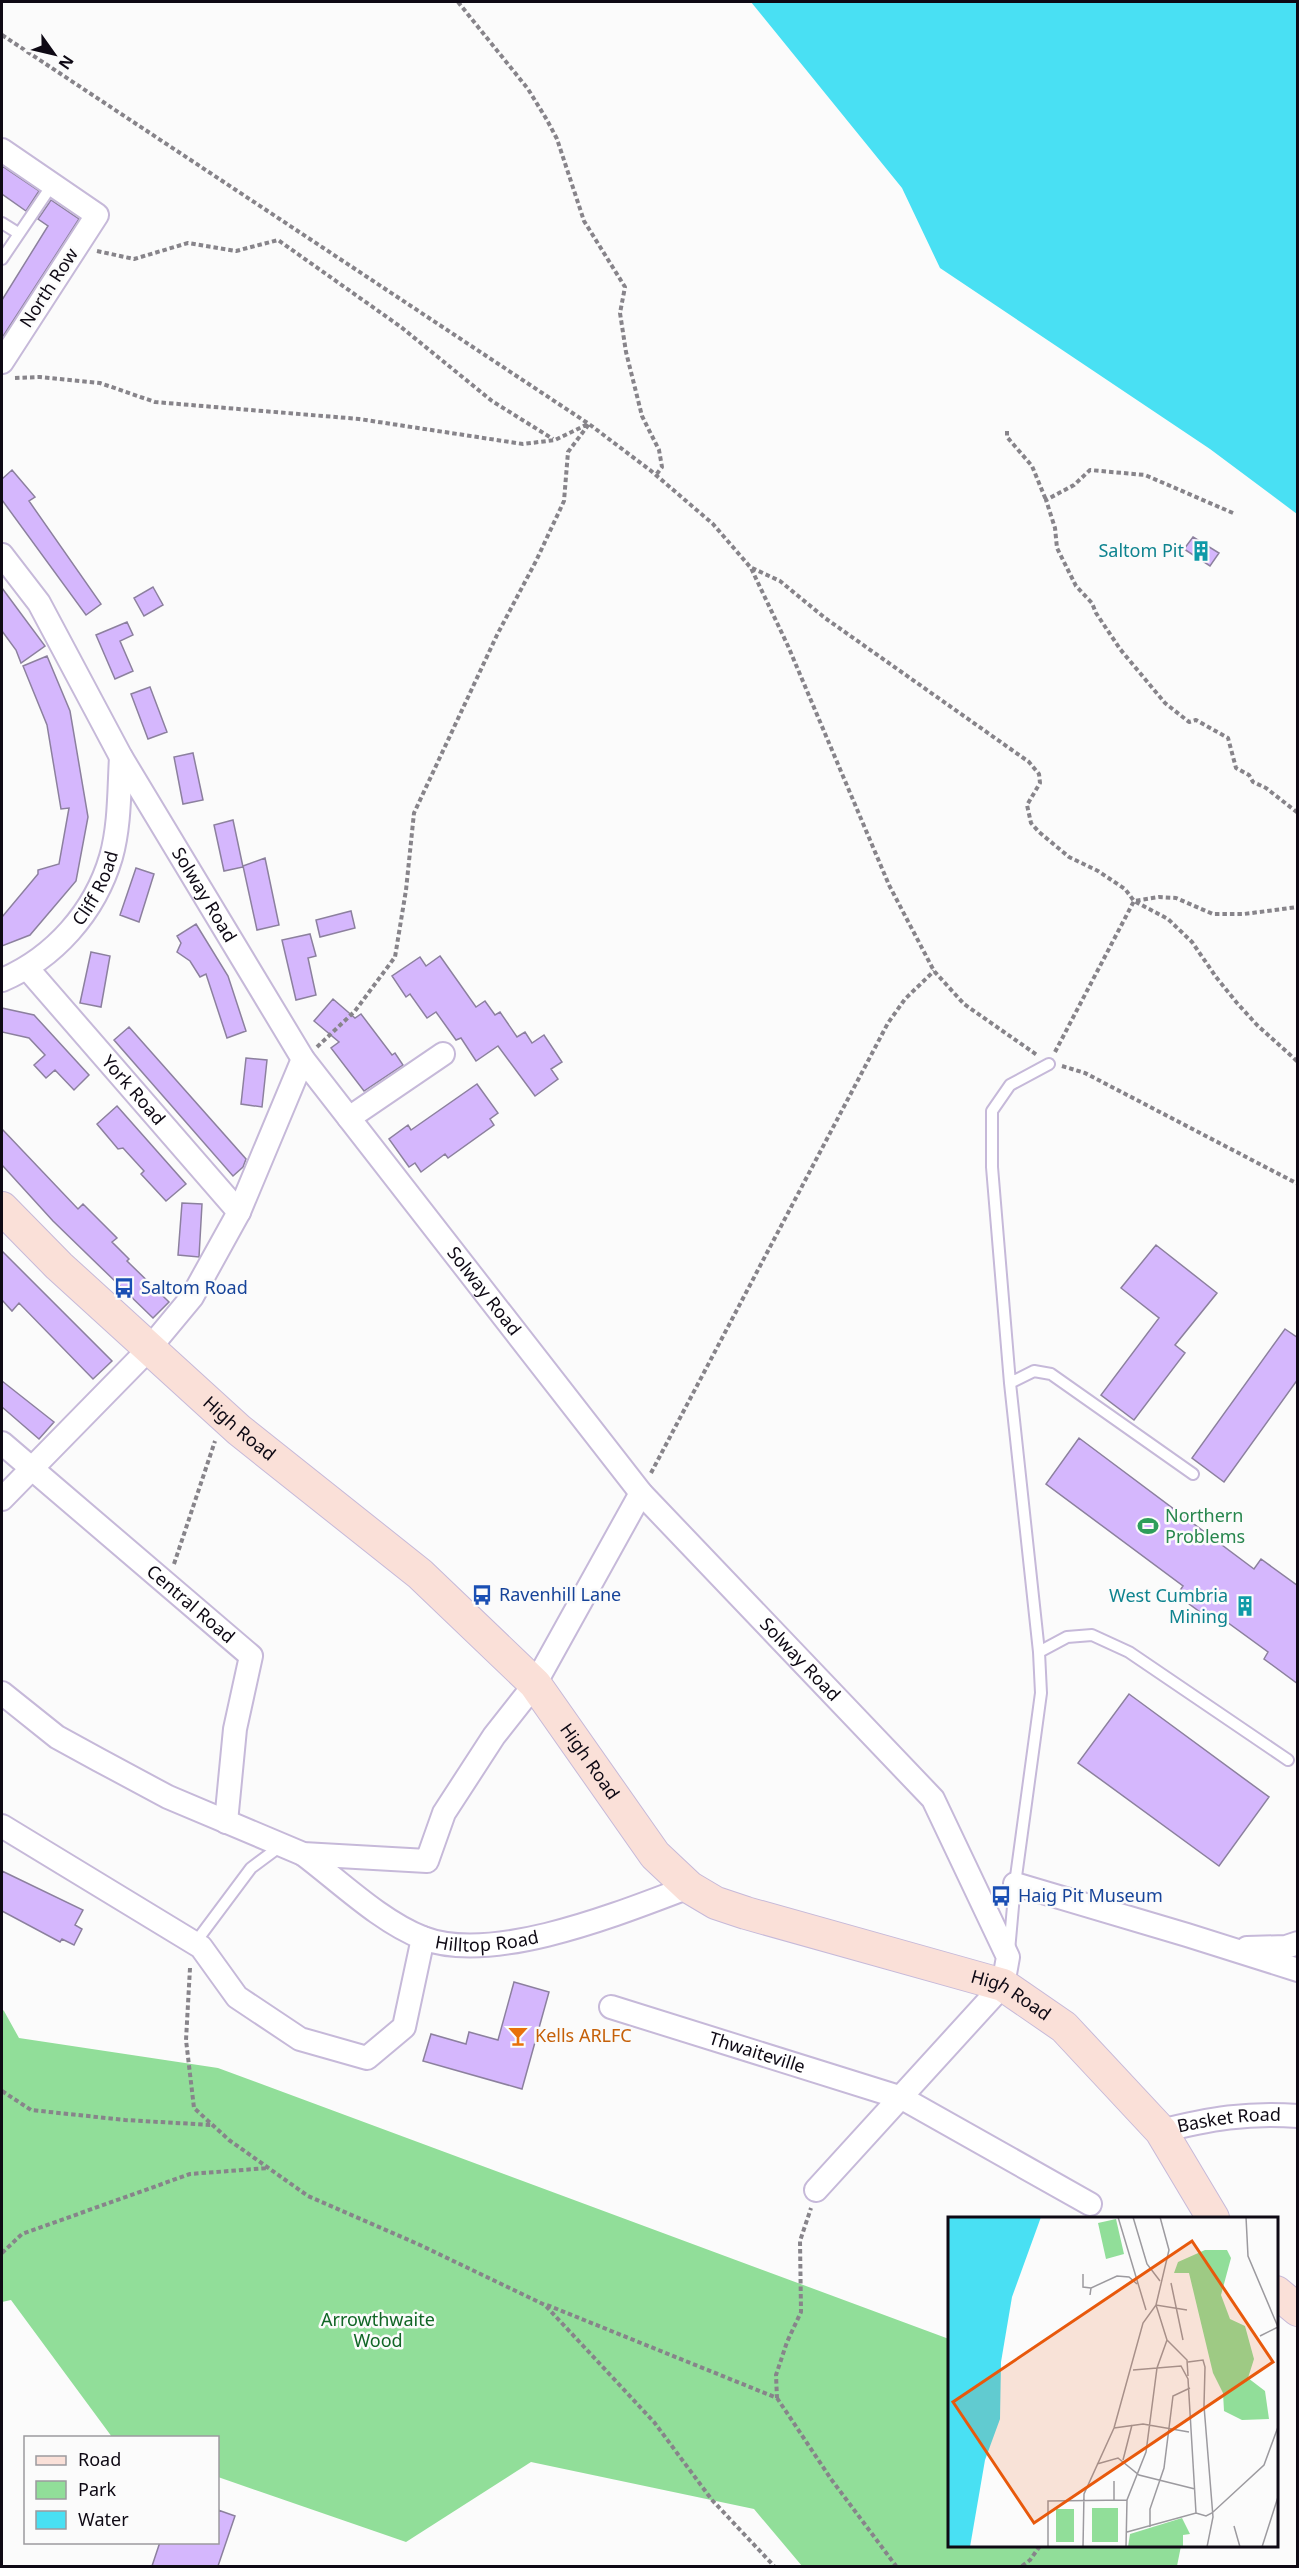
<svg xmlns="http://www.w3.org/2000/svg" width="1299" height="2568" viewBox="0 0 1299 2568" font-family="'Noto Sans',sans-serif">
  <rect width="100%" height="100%" fill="#fbfbfb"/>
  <path fill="#91de99" d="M 2,2009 L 4,2011 L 19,2038 L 218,2068 L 949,2339 L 950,2546 L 1181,2546 L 1177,2566 L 802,2566 L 754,2509 L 531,2462 L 406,2542 L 218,2477 L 218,2438 L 112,2437 L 11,2300 L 2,2302 Z"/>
  <path fill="#49e0f3" d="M 751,2 L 1297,2 L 1297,514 L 1210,449 L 940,268 L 902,188 Z"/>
  <path fill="#d5b7fd" stroke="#8c809e" stroke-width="1.5" d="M 2,166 L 39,191 L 26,211 L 2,194 Z
    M 51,200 L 79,219 L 2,338 L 2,300 L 48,226 L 38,219 Z
    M 12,470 L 35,497 L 29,501 L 101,604 L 86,615 L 2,500 L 2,479 Z
    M 1193,537 L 1219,553 L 1210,566 L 1184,549 Z
    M 153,587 L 163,605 L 144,616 L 134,598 Z
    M 2,588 L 45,646 L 21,663 L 16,650 L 2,631 Z
    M 127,622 L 133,635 L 120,641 L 133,671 L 115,679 L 96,635 Z
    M 47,656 L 70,711 L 88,817 L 76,881 L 30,935 L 2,946 L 2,917 L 38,874 L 38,870 L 59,864 L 69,808 L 61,809 L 47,725 L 23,666 Z
    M 150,687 L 167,732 L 148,739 L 131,694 Z
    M 193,753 L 203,800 L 183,804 L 174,757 Z
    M 233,820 L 243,867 L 224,871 L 214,825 Z
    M 265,858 L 279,925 L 257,930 L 243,866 Z
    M 136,868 L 154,874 L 139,922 L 120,915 Z
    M 351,911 L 355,928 L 320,937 L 316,920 Z
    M 196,924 L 228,976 L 246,1031 L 227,1038 L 206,974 L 200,977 L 190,961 L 177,952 L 181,943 L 177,936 Z
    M 310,934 L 316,956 L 308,958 L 316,995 L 296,1000 L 282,940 Z
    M 91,952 L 110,956 L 101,1007 L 80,1003 Z
    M 440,956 L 476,1007 L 485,1001 L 495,1015 L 500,1012 L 517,1037 L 525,1032 L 532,1043 L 544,1035 L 562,1062 L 551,1069 L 558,1079 L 535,1096 L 498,1046 L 476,1061 L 461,1038 L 456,1040 L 436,1012 L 427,1018 L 410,994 L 406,997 L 392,976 L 420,957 L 426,966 Z
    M 333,999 L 355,1018 L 361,1014 L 392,1055 L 395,1053 L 403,1065 L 364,1091 L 331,1048 L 339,1042 L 314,1021 Z
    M 2,1008 L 34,1015 L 89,1075 L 74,1090 L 55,1070 L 46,1078 L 34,1065 L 45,1055 L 29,1038 L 2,1032 Z
    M 129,1027 L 246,1159 L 243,1167 L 233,1176 L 114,1040 Z
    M 246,1058 L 267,1060 L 262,1107 L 241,1104 Z
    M 477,1084 L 498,1113 L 490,1119 L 494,1125 L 448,1158 L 445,1154 L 421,1172 L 415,1163 L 409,1167 L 389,1139 L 408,1125 L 411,1130 Z
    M 117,1106 L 186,1184 L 166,1201 L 141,1174 L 144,1171 L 123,1148 L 118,1149 L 97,1124 Z
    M 2,1129 L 78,1209 L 83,1204 L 117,1238 L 112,1242 L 129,1259 L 127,1261 L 169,1302 L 153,1318 L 53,1221 L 2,1165 Z
    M 182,1203 L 202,1204 L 199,1257 L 178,1255 Z
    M 1156,1245 L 1217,1293 L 1175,1345 L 1185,1353 L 1134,1420 L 1101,1395 L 1159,1318 L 1121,1288 Z
    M 2,1251 L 112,1361 L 93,1379 L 19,1303 L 12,1311 L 2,1300 Z
    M 1285,1329 L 1298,1338 L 1298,1379 L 1224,1482 L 1192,1458 Z
    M 2,1381 L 54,1422 L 39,1439 L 2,1407 Z
    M 1079,1438 L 1254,1569 L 1261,1559 L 1298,1586 L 1298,1684 L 1264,1659 L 1268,1652 L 1220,1617 L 1215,1623 L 1177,1595 L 1183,1586 L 1046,1484 Z
    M 1129,1694 L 1269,1797 L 1219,1866 L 1078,1763 Z
    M 2,1871 L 83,1910 L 75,1925 L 82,1929 L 74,1945 L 62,1939 L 60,1942 L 2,1911 Z
    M 514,1982 L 549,1992 L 522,2089 L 423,2061 L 431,2034 L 466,2044 L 469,2032 L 498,2040 Z
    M 218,2510 L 235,2516 L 218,2566 L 152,2566 L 160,2542 L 218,2542 Z"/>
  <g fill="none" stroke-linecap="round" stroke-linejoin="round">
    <g stroke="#c6b9d9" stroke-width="14">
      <path id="lane" d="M 2,223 L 18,233
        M 2,259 L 52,185
        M 1010,1383 L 1034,1371 L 1051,1374 L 1193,1474
        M 1039,1652 L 1067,1637 L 1092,1635 L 1129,1652 L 1288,1760
        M 195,1943 L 251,1868 L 282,1845
        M 1009,1951 L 1015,1884 L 1041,1693 L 1039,1652 L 1010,1383 L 992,1167 L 992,1111 L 1010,1085 L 1049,1064"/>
    </g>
    <g stroke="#c6b9d9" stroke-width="26">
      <g id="street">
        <path d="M 2,150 L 97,215 L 2,362"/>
        <path id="s1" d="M 2,555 L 39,603 L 121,757 L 303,1059 L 641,1493 L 933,1799 L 1008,1957 L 1003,1985 L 816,2190"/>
        <path id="s2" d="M 27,968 L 239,1212"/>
        <path id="s3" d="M 2,980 C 54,958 95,912 111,857 C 120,825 119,790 121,757"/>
        <path d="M 349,1118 L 443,1054"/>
        <path id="s4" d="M 2,1443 L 251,1656 L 235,1729 L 226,1822"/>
        <path d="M 2,1499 L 148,1350 L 192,1297 L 239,1212 L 303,1059"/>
        <path d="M 2,1693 L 57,1737 L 99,1760 L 168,1797 L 303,1854 L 427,1861 L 444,1813 L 494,1736 L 535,1684 L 641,1493"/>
        <path d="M 2,1826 L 201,1947 L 237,1997 L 300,2039 L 367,2058 L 404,2027 L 423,1938"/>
        <path id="s5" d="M 303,1854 C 339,1881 381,1922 423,1938 C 493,1965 620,1913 689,1887"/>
        <path d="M 1015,1884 L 1187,1935 L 1298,1970"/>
        <path d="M 1247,1948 L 1286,1947 L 1298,1943"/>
        <path id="s6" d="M 611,2007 L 902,2098 L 1090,2204"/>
        <path id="s7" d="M 1161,2131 C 1209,2119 1248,2112 1298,2116"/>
      </g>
    </g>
    <g stroke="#c6b9d9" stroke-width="34">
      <g id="secondary">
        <path id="s8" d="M 2,1208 L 59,1266 L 239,1430 L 420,1574 L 535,1684 L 655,1855 L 689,1887 L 716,1903 L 746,1913 L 1003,1985 L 1064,2027 L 1161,2131 L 1213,2218"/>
        <path d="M 1276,2292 L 1298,2310"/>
      </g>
    </g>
    <path stroke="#87848a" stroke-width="4" stroke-dasharray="4.5 3" stroke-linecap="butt" d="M 458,2 L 528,89 L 547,120 L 557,139 L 584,221 L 625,287 L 620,313 L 626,352 L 642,416 L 659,450 L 662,467 L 656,475
      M 2,35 L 589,424 L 650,470 L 713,524 L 751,568 L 788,646 L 889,885 L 934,971 L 964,1004 L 1037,1055
      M 97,251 L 134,259 L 188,243 L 236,251 L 278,240 L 401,327 L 492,401 L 553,439
      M 15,378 L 40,377 L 100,383 L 155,402 L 359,419 L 523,444 L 555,440 L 588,424
      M 1007,431 L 1007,437 L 1032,466 L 1046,500
      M 1233,513 L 1145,475 L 1090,470 L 1074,485 L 1046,500 L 1055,528 L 1057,548 L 1076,586 L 1092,603 L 1096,613 L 1120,649 L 1165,703 L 1189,722 L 1196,720 L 1228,738 L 1236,768 L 1249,775 L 1253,782 L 1266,788 L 1298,813
      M 752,568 L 780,581 L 825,618 L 1029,762 L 1039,774 L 1040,783 L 1027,805 L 1031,823 L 1039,832 L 1069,857 L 1098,871 L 1125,889 L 1134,901 L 1168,919 L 1192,942 L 1216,977 L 1237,1003 L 1257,1025 L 1298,1062
      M 317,1047 L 355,1011 L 395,957 L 406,890 L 414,813 L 497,635 L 536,561 L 564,501 L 568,452 L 589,424
      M 1055,1052 L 1134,901 L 1159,897 L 1176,898 L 1213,914 L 1244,914 L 1298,907
      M 1062,1066 L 1085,1073 L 1298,1184
      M 651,1473 L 888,1023 L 905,999 L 934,971
      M 174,1564 L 215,1441
      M 190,1968 L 186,2040 L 194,2108 L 229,2140 L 308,2196 L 420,2245 L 545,2305 L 654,2422 L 712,2500 L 774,2566
      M 2,2091 L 31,2110 L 125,2120 L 212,2125
      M 2,2253 L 22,2234 L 190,2174 L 268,2168
      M 547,2305 L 777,2398 L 776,2375 L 787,2342 L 801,2312 L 800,2241 L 811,2208
      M 777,2398 L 831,2479 L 896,2566
      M 1022,2566 L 1030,2560 L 1040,2546"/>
    <use href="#lane" stroke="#fff" stroke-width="10"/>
    <use href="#street" stroke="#fff" stroke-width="22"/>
    <use href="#secondary" stroke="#fae0d8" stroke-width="32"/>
  </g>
  <defs>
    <g id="building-bare" transform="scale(1.62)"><path d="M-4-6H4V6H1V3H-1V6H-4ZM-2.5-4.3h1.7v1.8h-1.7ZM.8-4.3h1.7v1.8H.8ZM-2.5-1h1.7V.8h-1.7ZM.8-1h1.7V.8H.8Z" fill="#0f9aa8" stroke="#fbfbfb" stroke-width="2.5" paint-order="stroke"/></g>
    <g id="bus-bare" transform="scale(1.62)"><path d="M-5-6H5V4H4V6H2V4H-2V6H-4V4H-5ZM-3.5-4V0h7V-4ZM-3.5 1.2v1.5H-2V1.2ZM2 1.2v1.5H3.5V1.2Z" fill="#1a4fb4" stroke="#fbfbfb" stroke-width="2.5" paint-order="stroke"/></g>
    <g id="stadium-bare" transform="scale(1.62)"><path d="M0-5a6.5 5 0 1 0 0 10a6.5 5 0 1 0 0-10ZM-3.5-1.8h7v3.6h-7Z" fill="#2e9e5b" stroke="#fbfbfb" stroke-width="2.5" paint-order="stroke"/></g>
    <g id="bar-bare" transform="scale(1.62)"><path d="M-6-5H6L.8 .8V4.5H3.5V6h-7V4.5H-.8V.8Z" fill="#e8710a" stroke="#fbfbfb" stroke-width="2.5" paint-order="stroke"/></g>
  </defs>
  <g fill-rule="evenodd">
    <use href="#building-bare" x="1201" y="551"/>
    <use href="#bus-bare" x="124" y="1288"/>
    <use href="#stadium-bare" x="1148" y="1526"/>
    <use href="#bus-bare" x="482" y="1595"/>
    <use href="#building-bare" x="1245" y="1606"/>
    <use href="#bus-bare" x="1001" y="1896"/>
    <use href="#bar-bare" x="518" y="2036"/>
  </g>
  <g text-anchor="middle" stroke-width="5" stroke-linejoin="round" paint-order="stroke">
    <g font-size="18" fill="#0e0914" stroke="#fbfbfb">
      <text transform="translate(49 288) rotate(-57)" y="6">North Row</text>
      <text dy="6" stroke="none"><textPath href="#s3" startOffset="135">Cliff Road</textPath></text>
      <text dy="6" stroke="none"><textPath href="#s1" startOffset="396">Solway Road</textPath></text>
      <text dy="6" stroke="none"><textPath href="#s2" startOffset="162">York Road</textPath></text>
      <text dy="6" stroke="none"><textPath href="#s1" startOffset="882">Solway Road</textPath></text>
      <text dy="6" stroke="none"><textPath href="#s8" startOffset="324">High Road</textPath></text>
      <text dy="6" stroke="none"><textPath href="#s4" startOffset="248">Central Road</textPath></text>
      <text dy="6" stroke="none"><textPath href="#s1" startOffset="1368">Solway Road</textPath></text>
      <text dy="6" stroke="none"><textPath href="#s8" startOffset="810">High Road</textPath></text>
      <text dy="6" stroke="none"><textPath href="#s5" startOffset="212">Hilltop Road</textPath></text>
      <text dy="6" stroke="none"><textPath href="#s8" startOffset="1312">High Road</textPath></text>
      <text dy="6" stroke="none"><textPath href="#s6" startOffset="153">Thwaiteville</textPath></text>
      <text dy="6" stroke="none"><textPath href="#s7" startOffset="69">Basket Road</textPath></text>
    </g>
    <g font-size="18" fill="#0d838f" stroke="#fbfbfb" text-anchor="end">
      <text x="1184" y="557">Saltom Pit</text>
      <text x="1228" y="1602">West Cumbria<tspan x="1228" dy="21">Mining</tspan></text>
    </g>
    <g font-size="18" fill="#164399" stroke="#fbfbfb" text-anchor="start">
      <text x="141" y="1294">Saltom Road</text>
      <text x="499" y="1601">Ravenhill Lane</text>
      <text x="1018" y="1902">Haig Pit Museum</text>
    </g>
    <g font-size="18" fill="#27864d" stroke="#fbfbfb" text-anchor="start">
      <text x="1165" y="1522">Northern<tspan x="1165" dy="21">Problems</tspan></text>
    </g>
    <g font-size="18" fill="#c56008" stroke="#fbfbfb" text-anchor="start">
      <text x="535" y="2042">Kells ARLFC</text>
    </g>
    <g font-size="18" fill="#116626" stroke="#fbfbfb">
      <text x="378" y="2326">Arrowthwaite<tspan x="378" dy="21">Wood</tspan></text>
    </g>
  </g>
  <g transform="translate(948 2217)">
    <rect width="330" height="330" fill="#fbfbfb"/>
    <path d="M 168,2 L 176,37 L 158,42 L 150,6 ZM 257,33 L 279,33 L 283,41 L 273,78 L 282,102 L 297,109 L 306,142 L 300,161 L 317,174 L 321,202 L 294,203 L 276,194 L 275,176 L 265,156 L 241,56 L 226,56 L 230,45 ZM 144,291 L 170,291 L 170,325 L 144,325 ZM 108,292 L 126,292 L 126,325 L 108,325 ZM 234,301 L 242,317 L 235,318 L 235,330 L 180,330 L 182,317 Z" fill="#91de99"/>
    <path d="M 0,0 L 93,0 L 64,80 L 53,145 L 52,202 L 37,243 L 22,330 L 0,330 Z" fill="#49e0f3"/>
    <path fill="none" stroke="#9c9a9f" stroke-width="1.5" d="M 170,0 L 198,93M 185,0 L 199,47 L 212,64M 298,0 L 300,39 L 330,110M 135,57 L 135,70 L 143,71M 223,66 L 235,123M 142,78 L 143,71 L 169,59 L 181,60 L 189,67M 312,119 L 330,110M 219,123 L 239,143 L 240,159M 240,145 L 255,143 L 257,150 L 256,189 L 265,300 L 259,330M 185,153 L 233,149 L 240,162 L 248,296M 166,211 L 195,207 L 241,215M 175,243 L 184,208M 149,247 L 170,241 L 191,258 L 247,272M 166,264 L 166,283M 286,309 L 292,330M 202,310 L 202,292 L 216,251 L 225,179 L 242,171M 179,315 L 248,296 L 258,299 L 264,296 L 316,248 L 330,210M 100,330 L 100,284 L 179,283M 135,330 L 136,277 L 166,211 L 195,106 L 208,88 L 239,93M 178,330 L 179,283 L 198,235 L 209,151 L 219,123 L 208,88 L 221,33 L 212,0M 314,330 L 330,280"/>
    <path fill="#e8590c" fill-opacity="0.15" stroke="#e8590c" stroke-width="3" d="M 244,24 L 325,145 L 86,306 L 5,185 Z"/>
    <rect width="330" height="330" fill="none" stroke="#0e0914" stroke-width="3"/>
  </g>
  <rect width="1299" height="2568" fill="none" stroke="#0e0914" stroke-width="6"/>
  <rect x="24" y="2436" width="195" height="108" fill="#fbfbfb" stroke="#9c9a9f" stroke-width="1.5"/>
  <rect x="36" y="2456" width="30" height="9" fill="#fae0d8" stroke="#9c9a9f" stroke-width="1.5"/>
  <text x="78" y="2466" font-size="18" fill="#0e0914">Road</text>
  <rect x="36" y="2481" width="30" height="18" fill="#91de99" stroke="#9c9a9f" stroke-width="1.5"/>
  <text x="78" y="2496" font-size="18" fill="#0e0914">Park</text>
  <rect x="36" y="2511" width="30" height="18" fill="#49e0f3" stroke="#9c9a9f" stroke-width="1.5"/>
  <text x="78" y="2526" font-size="18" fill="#0e0914">Water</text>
  <g transform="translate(54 54) rotate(124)" stroke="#fbfbfb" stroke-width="4.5" paint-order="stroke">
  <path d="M0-4.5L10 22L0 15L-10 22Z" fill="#0e0914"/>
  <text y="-9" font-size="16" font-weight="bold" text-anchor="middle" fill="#0e0914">N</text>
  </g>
</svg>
